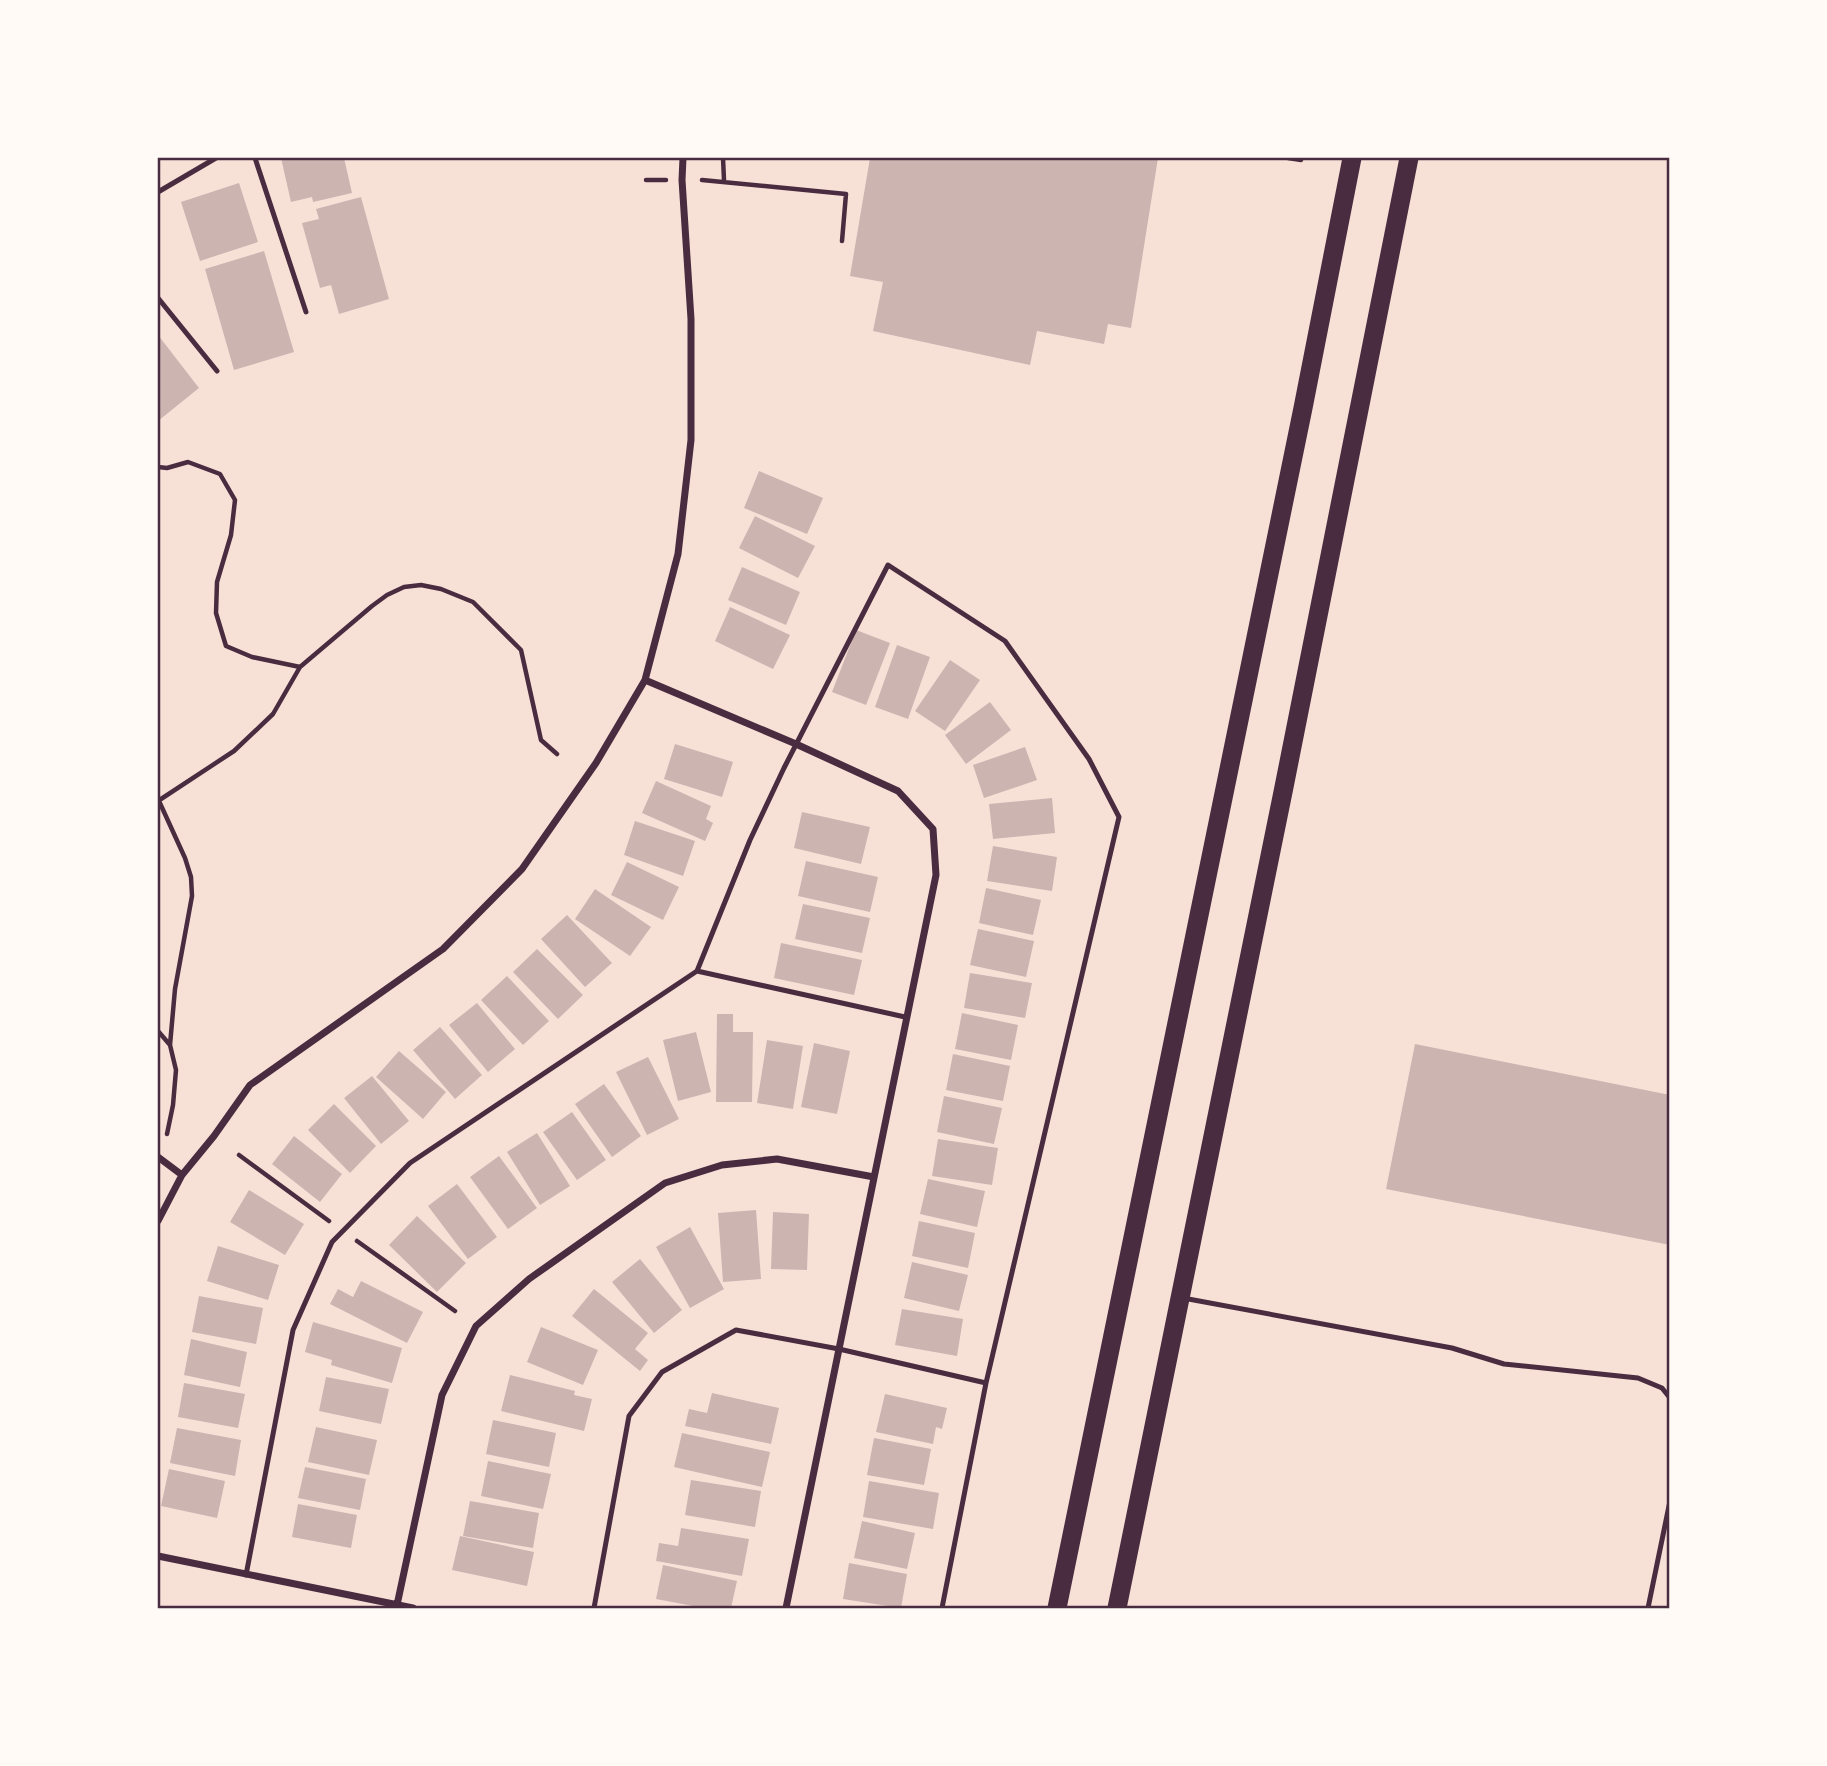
<svg xmlns="http://www.w3.org/2000/svg" width="1827" height="1766" viewBox="0 0 1827 1766" font-family="Jost,sans-serif">
  <rect width="100%" height="100%" fill="#f7e1d7"/>
  <path fill="#ccb4b1" d="M 281,158 L 344,158 L 352,193 L 313,202 L 312,197 L 291,202 Z
    M 870,158 L 1158,158 L 1131,328 L 1108,324 L 1104,344 L 1037,331 L 1030,365 L 873,331 L 883,282 L 850,276 Z
    M 239,183 L 258,242 L 200,261 L 181,202 Z
    M 361,197 L 389,299 L 339,314 L 331,285 L 320,288 L 302,223 L 319,219 L 316,209 Z
    M 264,251 L 294,352 L 234,370 L 205,269 Z
    M 158,335 L 199,388 L 158,421 Z
    M 759,471 L 823,498 L 807,534 L 744,508 Z
    M 755,516 L 815,546 L 798,578 L 739,548 Z
    M 742,567 L 800,592 L 786,625 L 728,600 Z
    M 730,607 L 790,635 L 773,669 L 715,641 Z
    M 856,630 L 890,643 L 866,705 L 832,692 Z
    M 897,645 L 930,657 L 908,719 L 875,707 Z
    M 950,660 L 980,680 L 945,731 L 915,711 Z
    M 990,702 L 1011,730 L 966,764 L 945,735 Z
    M 675,744 L 733,762 L 722,797 L 664,779 Z
    M 1025,747 L 1037,780 L 984,798 L 973,765 Z
    M 656,781 L 711,806 L 706,819 L 713,823 L 705,841 L 642,813 Z
    M 1052,798 L 1055,833 L 993,839 L 989,804 Z
    M 802,812 L 870,827 L 861,864 L 794,848 Z
    M 635,821 L 695,841 L 683,876 L 624,855 Z
    M 993,846 L 1057,857 L 1052,891 L 987,881 Z
    M 806,861 L 878,877 L 870,912 L 798,896 Z
    M 627,862 L 679,887 L 663,920 L 611,895 Z
    M 986,888 L 1041,900 L 1033,935 L 979,923 Z
    M 595,889 L 651,927 L 630,956 L 575,919 Z
    M 803,904 L 870,918 L 862,953 L 795,939 Z
    M 567,915 L 612,963 L 585,987 L 541,939 Z
    M 978,929 L 1034,941 L 1026,977 L 970,965 Z
    M 781,943 L 862,960 L 854,995 L 774,978 Z
    M 537,949 L 583,995 L 558,1019 L 513,972 Z
    M 970,973 L 1032,983 L 1025,1018 L 964,1008 Z
    M 507,976 L 549,1021 L 523,1045 L 481,1000 Z
    M 477,1003 L 515,1049 L 488,1072 L 449,1025 Z
    M 962,1013 L 1018,1025 L 1011,1060 L 955,1049 Z
    M 717,1014 L 733,1014 L 733,1032 L 753,1032 L 752,1102 L 716,1102 Z
    M 440,1027 L 482,1075 L 455,1099 L 413,1050 Z
    M 696,1032 L 711,1092 L 678,1101 L 663,1040 Z
    M 767,1040 L 803,1046 L 793,1109 L 757,1103 Z
    M 814,1043 L 850,1051 L 837,1114 L 801,1107 Z
    M 1415,1044 L 1670,1095 L 1670,1245 L 1386,1189 Z
    M 399,1051 L 446,1092 L 423,1119 L 376,1077 Z
    M 953,1054 L 1010,1066 L 1003,1101 L 946,1090 Z
    M 648,1057 L 679,1119 L 647,1135 L 616,1072 Z
    M 372,1076 L 409,1121 L 381,1144 L 344,1098 Z
    M 604,1084 L 641,1136 L 612,1157 L 575,1104 Z
    M 944,1096 L 1002,1108 L 994,1144 L 937,1132 Z
    M 334,1104 L 376,1146 L 350,1173 L 308,1130 Z
    M 572,1112 L 606,1160 L 577,1180 L 543,1132 Z
    M 537,1133 L 570,1186 L 540,1205 L 507,1152 Z
    M 294,1136 L 342,1174 L 320,1202 L 272,1164 Z
    M 938,1139 L 998,1148 L 992,1185 L 932,1176 Z
    M 499,1156 L 537,1208 L 508,1229 L 470,1177 Z
    M 928,1179 L 985,1191 L 977,1227 L 920,1214 Z
    M 457,1184 L 497,1237 L 468,1259 L 428,1206 Z
    M 249,1190 L 304,1224 L 285,1255 L 230,1222 Z
    M 756,1210 L 761,1279 L 723,1282 L 718,1213 Z
    M 773,1212 L 809,1214 L 807,1270 L 771,1269 Z
    M 417,1216 L 466,1263 L 437,1292 L 389,1245 Z
    M 919,1221 L 975,1233 L 968,1268 L 912,1256 Z
    M 690,1227 L 724,1289 L 690,1308 L 656,1247 Z
    M 218,1246 L 279,1265 L 268,1300 L 207,1281 Z
    M 640,1259 L 682,1310 L 654,1333 L 612,1282 Z
    M 912,1262 L 968,1275 L 959,1311 L 904,1298 Z
    M 361,1281 L 423,1312 L 407,1343 L 330,1304 L 338,1289 L 353,1297 Z
    M 594,1289 L 648,1333 L 635,1349 L 648,1360 L 640,1371 L 572,1316 Z
    M 199,1296 L 263,1308 L 256,1344 L 192,1332 Z
    M 902,1309 L 963,1319 L 957,1356 L 895,1345 Z
    M 313,1322 L 402,1348 L 392,1383 L 331,1365 L 332,1360 L 305,1352 Z
    M 541,1327 L 598,1350 L 583,1385 L 527,1362 Z
    M 191,1339 L 247,1352 L 240,1387 L 184,1375 Z
    M 510,1375 L 575,1391 L 574,1395 L 592,1399 L 584,1431 L 501,1411 Z
    M 326,1377 L 389,1389 L 381,1424 L 319,1411 Z
    M 184,1383 L 245,1394 L 238,1428 L 178,1417 Z
    M 712,1393 L 779,1408 L 771,1444 L 685,1426 L 689,1409 L 707,1413 Z
    M 885,1394 L 947,1408 L 942,1429 L 936,1427 L 933,1444 L 876,1432 Z
    M 493,1420 L 556,1433 L 549,1467 L 486,1454 Z
    M 316,1427 L 377,1440 L 369,1475 L 308,1462 Z
    M 177,1428 L 241,1440 L 235,1476 L 170,1463 Z
    M 682,1433 L 770,1452 L 762,1487 L 674,1467 Z
    M 874,1438 L 931,1449 L 924,1485 L 867,1475 Z
    M 488,1461 L 551,1474 L 543,1509 L 481,1496 Z
    M 305,1467 L 366,1479 L 360,1510 L 298,1498 Z
    M 169,1469 L 225,1481 L 217,1518 L 161,1506 Z
    M 691,1480 L 761,1491 L 755,1527 L 685,1515 Z
    M 869,1481 L 939,1493 L 933,1529 L 863,1517 Z
    M 470,1501 L 539,1513 L 533,1548 L 463,1536 Z
    M 298,1504 L 357,1515 L 351,1548 L 292,1537 Z
    M 862,1521 L 915,1533 L 907,1569 L 854,1558 Z
    M 681,1528 L 749,1539 L 742,1576 L 656,1561 L 659,1543 L 678,1546 Z
    M 460,1536 L 534,1552 L 527,1586 L 452,1570 Z
    M 849,1563 L 907,1574 L 901,1608 L 843,1599 Z
    M 663,1565 L 737,1581 L 731,1608 L 704,1608 L 656,1599 Z"/>
  <g fill="none" stroke-linecap="round" stroke-linejoin="round">
    <path stroke="#4a2c40" stroke-width="4.5" d="M 723,158 L 724,180
      M 1288,158 L 1301,160
      M 646,180 L 666,180
      M 702,180 L 846,194 L 842,241
      M 158,467 L 167,468 L 188,462 L 220,474 L 235,500 L 231,535 L 217,582 L 216,613 L 226,646 L 252,657 L 300,667
      M 158,801 L 234,751 L 273,714 L 300,667 L 372,606 L 387,595 L 404,587 L 421,585 L 441,589 L 473,602 L 521,650 L 541,740 L 557,754
      M 159,801 L 185,858 L 191,877 L 192,896 L 175,989 L 170,1045 L 176,1070 L 173,1105 L 167,1134
      M 158,1031 L 170,1045
      M 239,1155 L 329,1221
      M 357,1241 L 455,1311"/>
    <path stroke="#4a2c40" stroke-width="5" d="M 255,158 L 306,312
      M 158,192 L 216,158
      M 158,298 L 217,371
      M 697,971 L 750,840 L 784,768 L 888,565 L 1005,641 L 1089,759 L 1119,817 L 986,1383 L 942,1608
      M 1183,1298 L 1452,1348 L 1504,1364 L 1638,1378 L 1662,1388 L 1670,1398
      M 246,1575 L 293,1330 L 332,1242 L 410,1163 L 697,971 L 905,1017
      M 594,1608 L 629,1416 L 662,1372 L 736,1330 L 839,1349 L 986,1383
      M 1648,1608 L 1670,1501"/>
    <path stroke="#4a2c40" stroke-width="7" d="M 645,680 L 796,744 L 898,791 L 933,829 L 936,875 L 786,1608
      M 158,1157 L 182,1175
      M 158,1221 L 182,1175 L 214,1136 L 250,1085 L 443,949 L 522,869 L 596,763 L 645,680 L 678,554 L 691,440 L 691,319 L 682,180 L 683,158
      M 158,1556 L 413,1608
      M 397,1605 L 442,1395 L 476,1326 L 529,1279 L 665,1183 L 722,1165 L 777,1159 L 874,1177"/>
    <path stroke="#4a2c40" stroke-width="19" d="M 1057,1608 L 1303,408 L 1352,158
      M 1117,1608 L 1284,787 L 1409,158"/>
  </g>
  <rect width="1827" height="1766" fill="none" stroke="#fffaf5" stroke-width="318"/>
  <rect x="159" y="159" width="1509" height="1448" fill="none" stroke="#4a2c40" stroke-width="2.5"/>
</svg>
